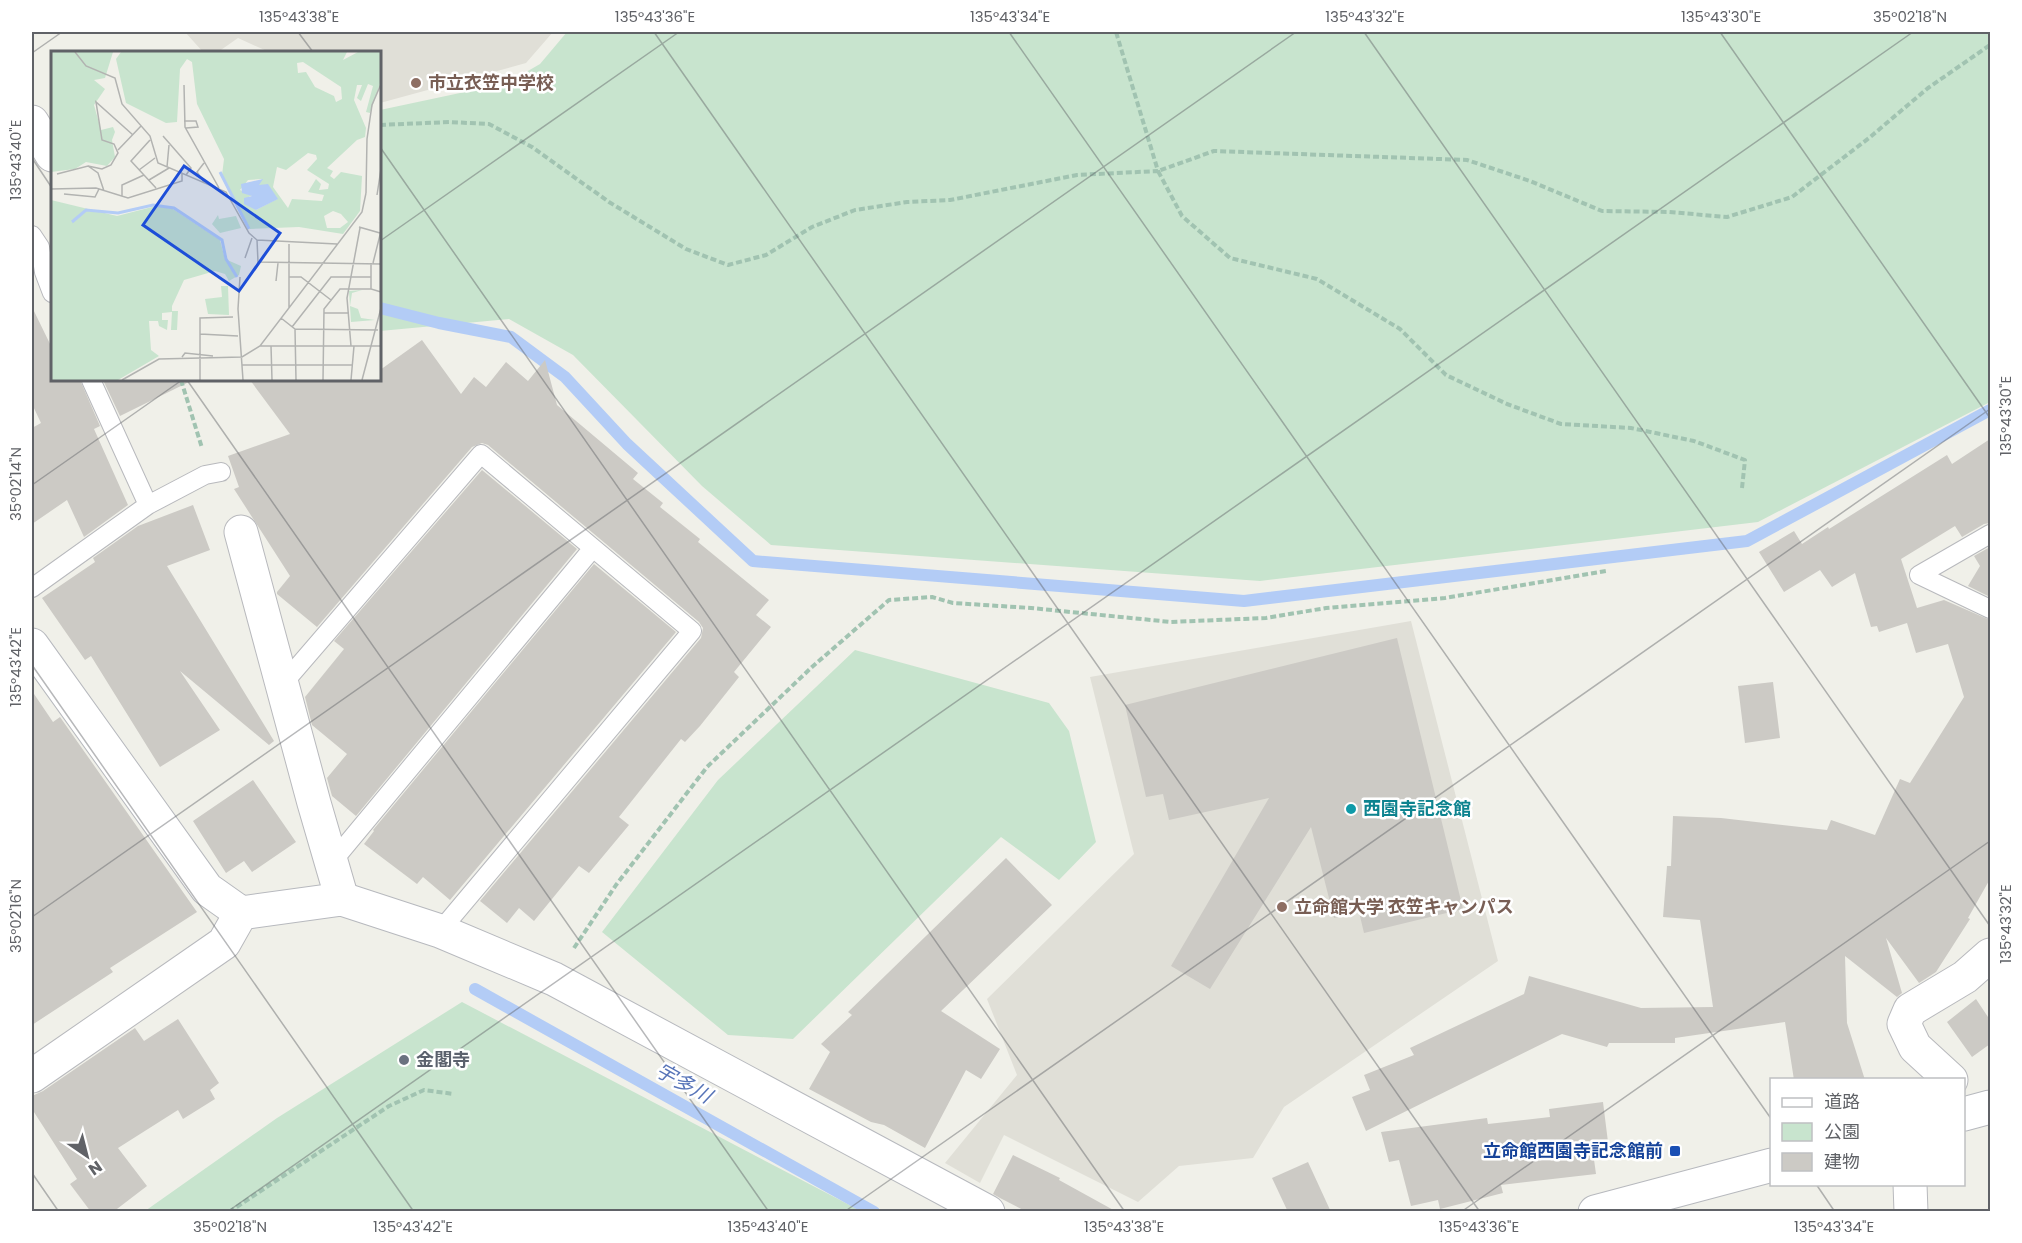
<svg xmlns="http://www.w3.org/2000/svg" width="2022" height="1243" viewBox="0 0 2022 1243" font-family="Poppins,'Noto Sans JP',sans-serif">
  <rect width="100%" height="100%" fill="#f0f0e9"/>
  <path fill="#e0dfd7" d="M 185,32 L 553,32 L 526,63 L 380,103 L 380,52 L 269,52 L 238,38 L 218,52 L 203,52 Z
    M 1411,621 L 1498,961 L 1284,1107 L 1253,1158 L 1179,1166 L 1138,1202 L 1004,1135 L 980,1183 L 945,1163 L 1017,1075 L 987,999 L 1134,854 L 1090,677 Z"/>
  <path fill="#c8e4ce" d="M 567,32 L 1990,32 L 1990,402 L 1758,522 L 1260,581 L 771,545 L 702,486 L 573,355 L 509,319 L 380,331 L 380,110 L 507,83 L 540,64 Z
    M 855,650 L 1049,703 L 1069,731 L 1096,842 L 1059,880 L 1001,837 L 793,1039 L 728,1035 L 602,932 L 718,780 Z
    M 462,1002 L 861,1211 L 145,1211 L 277,1118 Z"/>
  <g fill="none" stroke-linecap="round" stroke-linejoin="round">
    <path stroke="#b3ccf6" stroke-width="12" d="M 380,308 L 439,323 L 511,337 L 565,377 L 627,444 L 753,561 L 1244,601 L 1747,541 L 1990,410
      M 475,989 L 874,1212"/>
  </g>
  <path fill="#cccac5" d="M 32,307 L 52,348 L 52,380 L 80,380 L 100,426 L 94,429 L 128,505 L 84,537 L 67,500 L 32,524 L 32,428 L 41,423 L 32,404 Z
    M 422,340 L 461,394 L 474,377 L 486,387 L 506,362 L 528,381 L 545,360 L 557,405 L 638,473 L 633,479 L 663,503 L 660,507 L 700,539 L 698,542 L 769,600 L 756,615 L 771,627 L 734,672 L 739,677 L 700,726 L 685,742 L 681,739 L 619,817 L 629,825 L 589,873 L 579,866 L 534,921 L 519,908 L 507,923 L 480,901 L 701,638 L 703,628 L 699,622 L 488,445 L 482,443 L 472,447 L 317,627 L 277,594 L 277,592 L 290,576 L 234,489 L 239,487 L 228,456 L 290,434 L 250,380 L 380,380 L 380,370 Z
    M 103,380 L 193,380 L 120,416 Z
    M 1990,439 L 1990,523 L 1984,524 L 1962,537 L 1955,526 L 1901,559 L 1917,608 L 1944,600 L 1990,620 L 1990,879 L 1968,918 L 1970,919 L 1936,972 L 1919,983 L 1886,938 L 1902,993 L 1897,997 L 1845,956 L 1847,1023 L 1865,1080 L 1794,1080 L 1785,1022 L 1675,1038 L 1675,1043 L 1609,1043 L 1607,1047 L 1562,1034 L 1366,1131 L 1352,1097 L 1370,1090 L 1364,1075 L 1414,1055 L 1410,1048 L 1524,994 L 1529,976 L 1641,1008 L 1713,1007 L 1700,920 L 1663,917 L 1667,866 L 1671,866 L 1673,816 L 1721,818 L 1827,830 L 1831,820 L 1875,835 L 1900,779 L 1910,783 L 1964,697 L 1948,644 L 1916,653 L 1907,623 L 1879,632 L 1877,626 L 1871,627 L 1855,573 L 1832,587 L 1820,570 L 1784,592 L 1759,552 L 1794,531 L 1802,544 L 1828,527 L 1829,529 L 1947,455 L 1952,464 Z
    M 482,470 L 577,549 L 356,816 L 332,796 L 327,778 L 347,754 L 312,725 L 305,697 L 344,649 L 334,641 Z
    M 193,505 L 210,550 L 167,566 L 274,741 L 269,745 L 180,671 L 220,730 L 160,767 L 91,656 L 85,660 L 42,598 L 95,562 L 93,558 L 138,526 Z
    M 1990,547 L 1990,597 L 1968,586 L 1980,566 L 1974,556 Z
    M 594,564 L 676,632 L 450,900 L 423,877 L 417,884 L 364,844 L 374,831 L 373,830 Z
    M 1397,638 L 1463,909 L 1364,933 L 1359,912 L 1334,918 L 1311,827 L 1210,989 L 1171,966 L 1269,798 L 1169,820 L 1163,794 L 1146,797 L 1125,705 Z
    M 1773,682 L 1780,738 L 1745,743 L 1738,686 Z
    M 32,691 L 53,722 L 60,717 L 197,912 L 110,968 L 113,972 L 32,1025 Z
    M 253,780 L 296,842 L 252,872 L 244,861 L 226,873 L 193,821 Z
    M 1006,858 L 1052,905 L 941,1011 L 1000,1049 L 981,1079 L 966,1070 L 925,1148 L 884,1125 L 871,1122 L 809,1089 L 830,1052 L 821,1044 L 852,1015 L 848,1012 Z
    M 1976,999 L 1990,1020 L 1990,1044 L 1972,1057 L 1947,1022 Z
    M 178,1019 L 219,1083 L 210,1090 L 215,1099 L 183,1119 L 178,1110 L 118,1148 L 147,1186 L 113,1212 L 91,1212 L 70,1184 L 77,1179 L 32,1109 L 32,1096 L 43,1091 L 135,1028 L 144,1041 Z
    M 1603,1102 L 1608,1142 L 1592,1145 L 1596,1174 L 1501,1185 L 1503,1193 L 1440,1209 L 1438,1200 L 1411,1206 L 1399,1160 L 1389,1162 L 1381,1132 L 1487,1118 L 1488,1124 L 1550,1117 L 1549,1109 Z
    M 1013,1155 L 1060,1178 L 1059,1180 L 1117,1212 L 1027,1212 L 1000,1198 L 993,1194 Z
    M 1308,1162 L 1331,1212 L 1288,1212 L 1272,1178 Z"/>
  <g fill="none" stroke-linecap="round" stroke-linejoin="round">
    <g stroke="#b8b9bd" stroke-width="20">
      <path id="lane" d="M 32,235 L 40,247 L 44,272 L 52,293
        M 91,380 L 148,505
        M 1990,534 L 1919,575 L 1990,609
        M 32,588 L 148,505 L 205,475 L 221,472
        M 282,685 L 481,454 L 692,631 L 440,931
        M 332,862 L 593,548"/>
    </g>
    <g stroke="#b8b9bd" stroke-width="35">
      <path id="street" d="M 32,122 L 52,155
        M 241,532 L 314,803 L 342,899
        M 32,1076 L 224,943 L 241,913
        M 1951,1080 L 1915,1047 L 1904,1024 L 1910,1010 L 1965,977 L 1990,955
        M 1910,1184 L 1911,1212"/>
    </g>
    <g stroke="#b7b9be" stroke-width="35">
      <path id="secondary" d="M 32,645 L 207,889 L 241,913 L 342,899 L 440,931 L 554,979 L 988,1212
        M 1964,1114 L 1990,1107
        M 1595,1212 L 1772,1165"/>
    </g>
    <path stroke="#a1c3b1" stroke-width="4" stroke-dasharray="6 3" stroke-linecap="butt" d="M 380,125 L 449,122 L 489,124 L 532,147 L 609,202 L 686,249 L 728,265 L 766,255 L 812,227 L 855,210 L 907,202 L 950,200 L 1077,175 L 1158,171 L 1116,32
      M 181,380 L 202,448
      M 1742,488 L 1745,460 L 1694,441 L 1631,428 L 1561,424 L 1507,404 L 1446,375 L 1400,329 L 1317,279 L 1230,258 L 1182,216 L 1158,171 L 1214,151 L 1467,160 L 1530,181 L 1602,211 L 1669,212 L 1727,217 L 1792,197 L 1869,138 L 1928,88 L 1990,45
      M 574,948 L 616,885 L 707,767 L 812,667 L 889,600 L 932,597 L 953,603 L 1031,608 L 1171,622 L 1266,618 L 1326,608 L 1445,598 L 1606,571
      M 229,1212 L 389,1106 L 424,1090 L 454,1094"/>
    <use href="#lane" stroke="#fff" stroke-width="18"/>
    <use href="#street" stroke="#fff" stroke-width="33"/>
    <use href="#secondary" stroke="#fff" stroke-width="33"/>
  </g>
  <path fill="none" stroke="#606267" stroke-width="1.5" stroke-opacity="0.45" d="M 298,32 L 313,52M 654,32 L 1480,1212M 1009,32 L 1772,1120M 1364,32 L 1990,926M 1720,32 L 1990,418M 32,53 L 62,32M 380,147 L 1125,1212M 32,158 L 52,188M 380,241 L 679,32M 187,380 L 769,1212M 32,485 L 182,380M 32,665 L 414,1212M 32,917 L 1296,32M 32,1173 L 59,1212M 1816,1184 L 1835,1212M 227,1212 L 1913,32M 844,1212 L 1990,409M 1461,1212 L 1990,841"/>
  <g fill="#8d6e63" stroke="#fff" stroke-width="2">
    <circle cx="416" cy="83" r="6"/>
    <circle cx="1282" cy="907" r="6"/>
  </g>
  <circle fill="#0f9aa8" stroke="#fff" stroke-width="2" cx="1351" cy="809" r="6"/>
  <circle fill="#6b7280" stroke="#fff" stroke-width="2" cx="404" cy="1060" r="6"/>
  <rect fill="#1a4fb4" stroke="#fff" stroke-width="2" x="1669" y="1145" width="12" height="12" rx="3"/>
  <g text-anchor="middle" stroke-width="5" stroke-linejoin="round" paint-order="stroke">
    <g font-size="18" font-weight="bold" fill="#785e54" stroke="#fff" text-anchor="start">
      <text x="428" y="89">市立衣笠中学校</text>
      <text x="1294" y="913">立命館大学 衣笠キャンパス</text>
    </g>
    <g font-size="18" font-weight="bold" fill="#0d838f" stroke="#fff" text-anchor="start">
      <text x="1363" y="815">西園寺記念館</text>
    </g>
    <g font-size="18" font-weight="bold" fill="#5b616d" stroke="#fff" text-anchor="start">
      <text x="416" y="1066">金閣寺</text>
    </g>
    <g font-size="18" font-weight="bold" fill="#164399" stroke="#fff" text-anchor="end">
      <text x="1663" y="1157">立命館西園寺記念館前</text>
    </g>
    <g font-size="20" font-style="italic" fill="#5774b8" stroke="#fff">
      <text transform="translate(684 1083) rotate(29)" y="7">宇多川</text>
    </g>
  </g>
  <g transform="translate(51 51)">
    <rect width="330" height="330" fill="#f0f0e9"/>
    <path d="M 0,1 L 62,1 L 54,27 L 43,29 L 54,38 L 43,54 L 50,79 L 62,76 L 64,81 L 61,89 L 64,106 L 56,115 L 35,111 L 24,118 L 0,121 ZM 70,1 L 296,1 L 292,9 L 307,1 L 330,1 L 330,30 L 319,62 L 315,61 L 322,35 L 317,33 L 310,50 L 306,47 L 311,34 L 306,34 L 303,49 L 315,77 L 314,86 L 306,89 L 276,117 L 282,120 L 279,125 L 283,128 L 290,121 L 311,125 L 309,160 L 292,183 L 248,176 L 199,178 L 171,124 L 173,108 L 146,53 L 141,11 L 136,8 L 129,18 L 126,71 L 115,72 L 75,52 L 65,8 ZM 252,11 L 290,36 L 291,48 L 285,51 L 283,45 L 264,36 L 255,21 L 247,22 L 246,12 ZM 257,102 L 265,104 L 266,108 L 256,119 L 278,133 L 277,138 L 268,139 L 270,133 L 265,128 L 257,141 L 273,144 L 271,150 L 241,148 L 237,157 L 222,136 L 226,116 L 235,119 ZM 211,128 L 207,134 L 217,134 L 226,148 L 205,159 L 196,147 L 201,144 L 189,139 L 197,129 ZM 282,160 L 290,163 L 297,171 L 289,177 L 276,177 L 273,165 ZM 0,149 L 66,165 L 105,155 L 122,158 L 169,189 L 174,208 L 190,215 L 188,224 L 178,230 L 174,223 L 164,220 L 133,229 L 121,255 L 121,260 L 127,260 L 126,279 L 120,279 L 121,261 L 111,262 L 111,269 L 117,269 L 116,279 L 108,275 L 107,270 L 98,270 L 100,299 L 108,305 L 67,329 L 0,329 ZM 167,164 L 168,168 L 185,165 L 190,177 L 169,182 L 161,173 ZM 170,235 L 177,235 L 178,264 L 157,263 L 154,248 L 171,246 ZM 311,239 L 301,242 L 299,255 L 307,258 L 310,267 L 324,269 L 300,271 L 298,240 Z" fill="#c8e4ce" fill-rule="evenodd"/>
    <path d="M 212,128 L 208,134 L 217,133 L 227,148 L 205,159 L 193,153 L 193,147 L 201,145 L 191,142 L 190,133 Z" fill="#b3ccf6"/>
    <path fill="none" stroke="#b3ccf6" stroke-width="3" d="M 169,121 L 198,178M 21,171 L 35,159 L 67,162 L 102,154 L 123,157 L 171,189 L 175,208 L 186,226"/>
    <path fill="none" stroke="#b2b3b1" stroke-width="1.5" d="M 24,1 L 35,15 L 64,27 L 71,53 L 99,85 L 107,112 L 175,141 L 198,182 L 206,189 L 207,211 L 330,213M 133,34 L 134,76 L 168,137M 133,70 L 145,70 L 147,76 L 135,77M 112,85 L 140,117 L 135,124M 99,89 L 80,110 L 105,137M 67,99 L 90,75M 153,112 L 146,121 L 153,131M 37,115 L 51,118 L 60,114 L 67,102 L 63,93 L 51,89 L 45,51 L 82,84M 116,116 L 118,94M 88,119 L 104,107M 6,123 L 37,115 L 47,122 L 53,140M 98,129 L 118,117M 0,138 L 45,137 L 77,147 L 131,130 L 131,123M 315,142 L 316,88 L 321,54 L 330,33M 13,143 L 44,146 L 48,138M 326,144 L 330,118M 71,145 L 71,134 L 93,124M 308,176 L 329,182M 206,189 L 286,193M 194,207 L 201,187M 320,212 L 320,238 L 330,241M 322,212 L 330,180M 189,226 L 187,258 L 192,329M 238,226 L 250,226 L 280,249M 225,230 L 227,212M 238,257 L 238,193M 273,262 L 298,262M 230,267 L 244,278 L 327,279M 241,276 L 280,226 L 320,226M 244,278 L 245,329M 149,283 L 187,285M 209,295 L 330,295M 220,295 L 221,329M 300,295 L 296,247 L 309,177M 131,306 L 134,302 L 162,305M 191,314 L 302,314M 71,329 L 108,308 L 191,306 L 209,295 L 311,161 L 315,142M 149,329 L 149,267 L 182,266M 272,329 L 273,258 L 289,238 L 320,238M 300,329 L 303,295M 311,329 L 330,257"/>
    <path fill="#1d4ed8" fill-opacity="0.15" stroke="#1d4ed8" stroke-width="3" d="M 133,115 L 229,182 L 188,240 L 92,174 Z"/>
    <rect width="330" height="330" fill="none" stroke="#606267" stroke-width="3"/>
  </g>
  <rect width="2022" height="1243" fill="none" stroke="#ffffff" stroke-width="66"/>
  <rect x="1770" y="1078" width="195" height="108" fill="#ffffff" stroke="#bfc0c2" stroke-width="1.5"/>
  <rect x="1782" y="1098" width="30" height="9" fill="#ffffff" stroke="#bfc0c2" stroke-width="1.5"/>
  <text x="1824" y="1108" font-size="18" fill="#606267">道路</text>
  <rect x="1782" y="1123" width="30" height="18" fill="#c8e4ce" stroke="#bfc0c2" stroke-width="1.5"/>
  <text x="1824" y="1138" font-size="18" fill="#606267">公園</text>
  <rect x="1782" y="1153" width="30" height="18" fill="#cccac5" stroke="#bfc0c2" stroke-width="1.5"/>
  <text x="1824" y="1168" font-size="18" fill="#606267">建物</text>
  <g transform="translate(87 1156) rotate(145)" stroke="#ffffff" stroke-width="4.5" paint-order="stroke">
  <path d="M0-4.5L10 22L0 15L-10 22Z" fill="#606267"/>
  <text y="-9" font-size="16" font-weight="bold" text-anchor="middle" fill="#606267">N</text>
  </g>
  <rect x="33" y="33" width="1956" height="1177" fill="none" stroke="#606267" stroke-width="2"/>
  <g font-size="15" text-anchor="middle" fill="#606267">
    <text x="299" y="22">135°43'38"E</text>
    <text x="655" y="22">135°43'36"E</text>
    <text x="1010" y="22">135°43'34"E</text>
    <text x="1365" y="22">135°43'32"E</text>
    <text x="1721" y="22">135°43'30"E</text>
    <text x="1910" y="22">35°02'18"N</text>
    <text transform="translate(16 160) rotate(-90)" y="5">135°43'40"E</text>
    <text transform="translate(2006 416) rotate(-90)" y="5">135°43'30"E</text>
    <text transform="translate(16 484) rotate(-90)" y="5">35°02'14"N</text>
    <text transform="translate(16 667) rotate(-90)" y="5">135°43'42"E</text>
    <text transform="translate(16 916) rotate(-90)" y="5">35°02'16"N</text>
    <text transform="translate(2006 924) rotate(-90)" y="5">135°43'32"E</text>
    <text x="230" y="1232">35°02'18"N</text>
    <text x="413" y="1232">135°43'42"E</text>
    <text x="768" y="1232">135°43'40"E</text>
    <text x="1124" y="1232">135°43'38"E</text>
    <text x="1479" y="1232">135°43'36"E</text>
    <text x="1834" y="1232">135°43'34"E</text>
  </g>
</svg>
